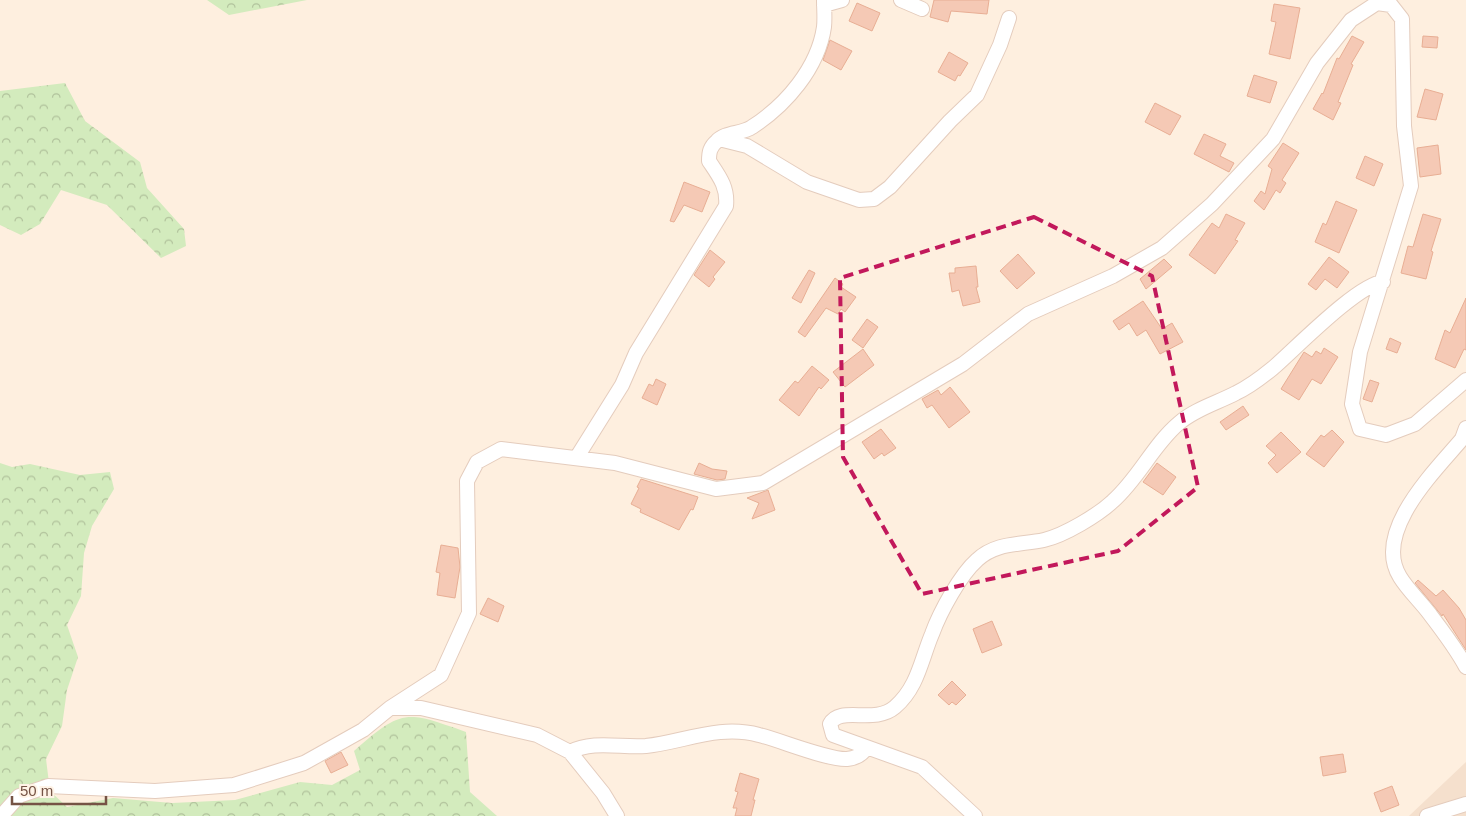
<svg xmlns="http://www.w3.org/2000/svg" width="1466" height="816" viewBox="0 0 1466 816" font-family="Helvetica,sans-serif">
  <defs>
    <pattern id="forest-crowns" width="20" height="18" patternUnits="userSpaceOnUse" patternTransform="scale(1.25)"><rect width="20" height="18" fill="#d3ebbd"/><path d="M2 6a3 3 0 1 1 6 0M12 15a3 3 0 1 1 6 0" fill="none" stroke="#b0c19b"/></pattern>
  </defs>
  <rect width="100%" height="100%" fill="#feefdf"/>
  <path fill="#f5e0cd" d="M 1466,762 L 1466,816 L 1409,816 Z"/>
  <path fill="url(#forest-crowns)" d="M 207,0 L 307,0 L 229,15 Z
    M 65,83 L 85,121 L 140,162 L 147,188 L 184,229 L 186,246 L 161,258 L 107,205 L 61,190 L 40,224 L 21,235 L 0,225 L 0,91 Z
    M 0,463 L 12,467 L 30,464 L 80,475 L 110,472 L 114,489 L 92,526 L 84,553 L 81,596 L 67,625 L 78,657 L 67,690 L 62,726 L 46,759 L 50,791 L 67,807 L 113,798 L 172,803 L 235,800 L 300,782 L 332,785 L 360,770 L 354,751 C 403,708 406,711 466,732 L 470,792 L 497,816 L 0,816 Z"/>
  <path fill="#f5c9b5" stroke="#e8ae94" d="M 934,0 L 989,0 L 987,14 L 951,11 L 948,22 L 930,17 Z
    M 857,3 L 880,13 L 872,31 L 849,21 Z
    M 1274,4 L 1300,8 L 1290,59 L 1269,54 L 1276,22 L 1271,21 Z
    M 1352,36 L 1364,42 L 1351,64 L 1353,65 L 1338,102 L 1341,103 L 1333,120 L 1313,109 L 1322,93 L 1323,94 L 1337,58 L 1339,59 Z
    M 1423,36 L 1438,37 L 1437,48 L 1422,47 Z
    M 830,40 L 852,51 L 841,70 L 823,60 Z
    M 949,52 L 968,63 L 960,76 L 958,75 L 955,81 L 938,72 Z
    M 1254,75 L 1277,82 L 1270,103 L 1247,96 Z
    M 1425,89 L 1443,94 L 1436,120 L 1417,117 Z
    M 1155,103 L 1181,116 L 1170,135 L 1145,122 Z
    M 1204,134 L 1226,144 L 1220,156 L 1234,163 L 1229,172 L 1194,154 Z
    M 1283,143 L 1299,153 L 1282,180 L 1286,183 L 1280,193 L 1276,190 L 1264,210 L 1254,201 L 1261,191 L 1265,194 L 1272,169 L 1268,166 Z
    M 1438,145 L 1441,174 L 1420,177 L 1417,148 Z
    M 1365,156 L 1383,164 L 1374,186 L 1356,178 Z
    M 684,182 L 710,192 L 702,212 L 684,205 L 674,222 L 670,221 Z
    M 1336,201 L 1357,210 L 1339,253 L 1315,242 L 1323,223 L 1326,225 Z
    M 1226,214 L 1245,223 L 1235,240 L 1238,241 L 1215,274 L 1189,255 L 1212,223 L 1219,228 Z
    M 1423,214 L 1441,219 L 1431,251 L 1433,252 L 1426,279 L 1401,273 L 1408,246 L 1413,247 Z
    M 710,250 L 725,262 L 713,277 L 715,279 L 709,287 L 694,275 Z
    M 1018,254 L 1035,273 L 1017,289 L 1000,271 Z
    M 1329,257 L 1349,272 L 1337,288 L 1325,279 L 1316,290 L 1308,284 Z
    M 1164,259 L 1172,267 L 1146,289 L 1140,279 Z
    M 976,266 L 978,287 L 976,287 L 980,302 L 963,306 L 959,290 L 952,292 L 949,273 L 955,273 L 955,268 Z
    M 809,270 L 815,273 L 801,303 L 792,298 Z
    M 835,278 L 843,284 L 841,287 L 856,297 L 845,312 L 841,309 L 838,314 L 826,308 L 805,337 L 798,332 Z
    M 1466,298 L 1466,350 L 1464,349 L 1455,368 L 1435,359 L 1445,330 L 1450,333 Z
    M 1143,301 L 1162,329 L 1172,323 L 1183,342 L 1160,354 L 1146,330 L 1137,336 L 1129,323 L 1119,330 L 1113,321 Z
    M 867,319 L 878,327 L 863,348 L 852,340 Z
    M 1390,338 L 1401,343 L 1397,353 L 1386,349 Z
    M 1324,348 L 1338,357 L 1321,384 L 1312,379 L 1299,400 L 1281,389 L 1304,352 L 1312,357 L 1316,351 L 1321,354 Z
    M 863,349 L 874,365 L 845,387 L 833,372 Z
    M 812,366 L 829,380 L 821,389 L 819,387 L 799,416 L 779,400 L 795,381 L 798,383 Z
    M 656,379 L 666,384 L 657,405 L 642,398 L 649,384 L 653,386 Z
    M 1370,380 L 1379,383 L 1372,402 L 1363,399 Z
    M 950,387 L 970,412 L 949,428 L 932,405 L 927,408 L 922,399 L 938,390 L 941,395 Z
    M 1243,406 L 1249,415 L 1226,430 L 1220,422 Z
    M 881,429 L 896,448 L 884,456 L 882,453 L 874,459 L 862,442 Z
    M 1332,430 L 1344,442 L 1324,467 L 1306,454 L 1321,435 L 1324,437 Z
    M 1281,432 L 1301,452 L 1277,473 L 1268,463 L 1276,455 L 1266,446 Z
    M 699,463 L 712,469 L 727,471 L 725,479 L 717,480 L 694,474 Z
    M 1157,463 L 1176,477 L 1163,495 L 1143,482 Z
    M 641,479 L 698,497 L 693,510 L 691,509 L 679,530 L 640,512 L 641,509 L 631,504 L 639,488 L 637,487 Z
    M 768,490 L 775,510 L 752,519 L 759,503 L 747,498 Z
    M 441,545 L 458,548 L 460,567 L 455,598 L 437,595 L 440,573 L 436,572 Z
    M 1418,580 L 1436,596 L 1443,590 L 1459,608 L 1466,620 L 1466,650 L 1443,614 L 1442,616 L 1415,583 Z
    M 488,598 L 504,606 L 498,622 L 480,614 Z
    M 992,621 L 1002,645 L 982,653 L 973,629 Z
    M 952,681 L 966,695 L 956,705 L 952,702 L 949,705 L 938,695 Z
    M 341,752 L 348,765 L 331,773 L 325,761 Z
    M 1343,754 L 1346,772 L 1323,776 L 1320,757 Z
    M 740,773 L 759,779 L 753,800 L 755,800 L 751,816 L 735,816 L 737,808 L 733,808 L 738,792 L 735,791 Z
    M 1392,786 L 1399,805 L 1381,812 L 1374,793 Z"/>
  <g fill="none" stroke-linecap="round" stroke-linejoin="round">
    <g stroke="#e4ccbd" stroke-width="16">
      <path id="minor" d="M 901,0 L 922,9
        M 824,5 L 842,0
        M 719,139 L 747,146 L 807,182 L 859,200 L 874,199 L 890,187 L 950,121 L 977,95 L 1000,45 L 1009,18
        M 1466,428 L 1462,439 C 1435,471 1372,532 1400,577 C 1408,590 1420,601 1429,613 C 1442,630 1456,648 1466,667
        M 577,457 L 622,385 L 636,353 L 726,206 C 728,187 719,176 709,161 C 709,152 710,147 717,141 C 725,132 742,134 752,127 C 786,105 818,68 824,27 C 825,18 824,9 824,0
        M 390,708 L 421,708 L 537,735 L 570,752 L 603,793 L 617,816
        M 570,752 C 593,740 621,748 646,746 C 684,742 719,724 759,735 C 780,740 828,760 847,759 C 856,758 862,755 866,748
        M 1,816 L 19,796 L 48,786 L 155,791 L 234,785 L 304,763 L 363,730 L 390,708 L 441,675 L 469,613 L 467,481 L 477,462 L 501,449 L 615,463 L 716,489 L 763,483 L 963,364 L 1028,314 L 1113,276 L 1162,248 L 1212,204 L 1273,139 L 1317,63 L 1351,20 L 1377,3 L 1391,5 L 1402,19 L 1404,126 L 1411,186 L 1360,352 L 1352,404 L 1360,429 L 1386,435 L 1415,424 L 1466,380
        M 975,816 L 922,767 L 833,735 L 830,724 C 840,705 874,725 895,707 C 918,687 921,660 932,634 C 940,612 960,575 977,560 C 996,542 1021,545 1044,540 C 1065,535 1098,515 1113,501 C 1139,478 1153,445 1179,423 C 1195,409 1217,403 1236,393 C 1249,387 1262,377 1273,368 C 1295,349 1358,284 1383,282
        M 1427,816 L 1466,804"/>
    </g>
    <use href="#minor" stroke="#fff" stroke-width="14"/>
  </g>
  <path fill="none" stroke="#c2185b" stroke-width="4" stroke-dasharray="10 6" stroke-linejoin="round" d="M 1034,217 L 1152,276 L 1198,487 L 1118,551 L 922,594 L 843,457 L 840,278 Z"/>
  <path d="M12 796v8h94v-8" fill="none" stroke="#755345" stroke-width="2.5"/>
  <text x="20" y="796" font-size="15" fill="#755345" stroke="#fff3e6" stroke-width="4" paint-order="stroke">50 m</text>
</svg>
